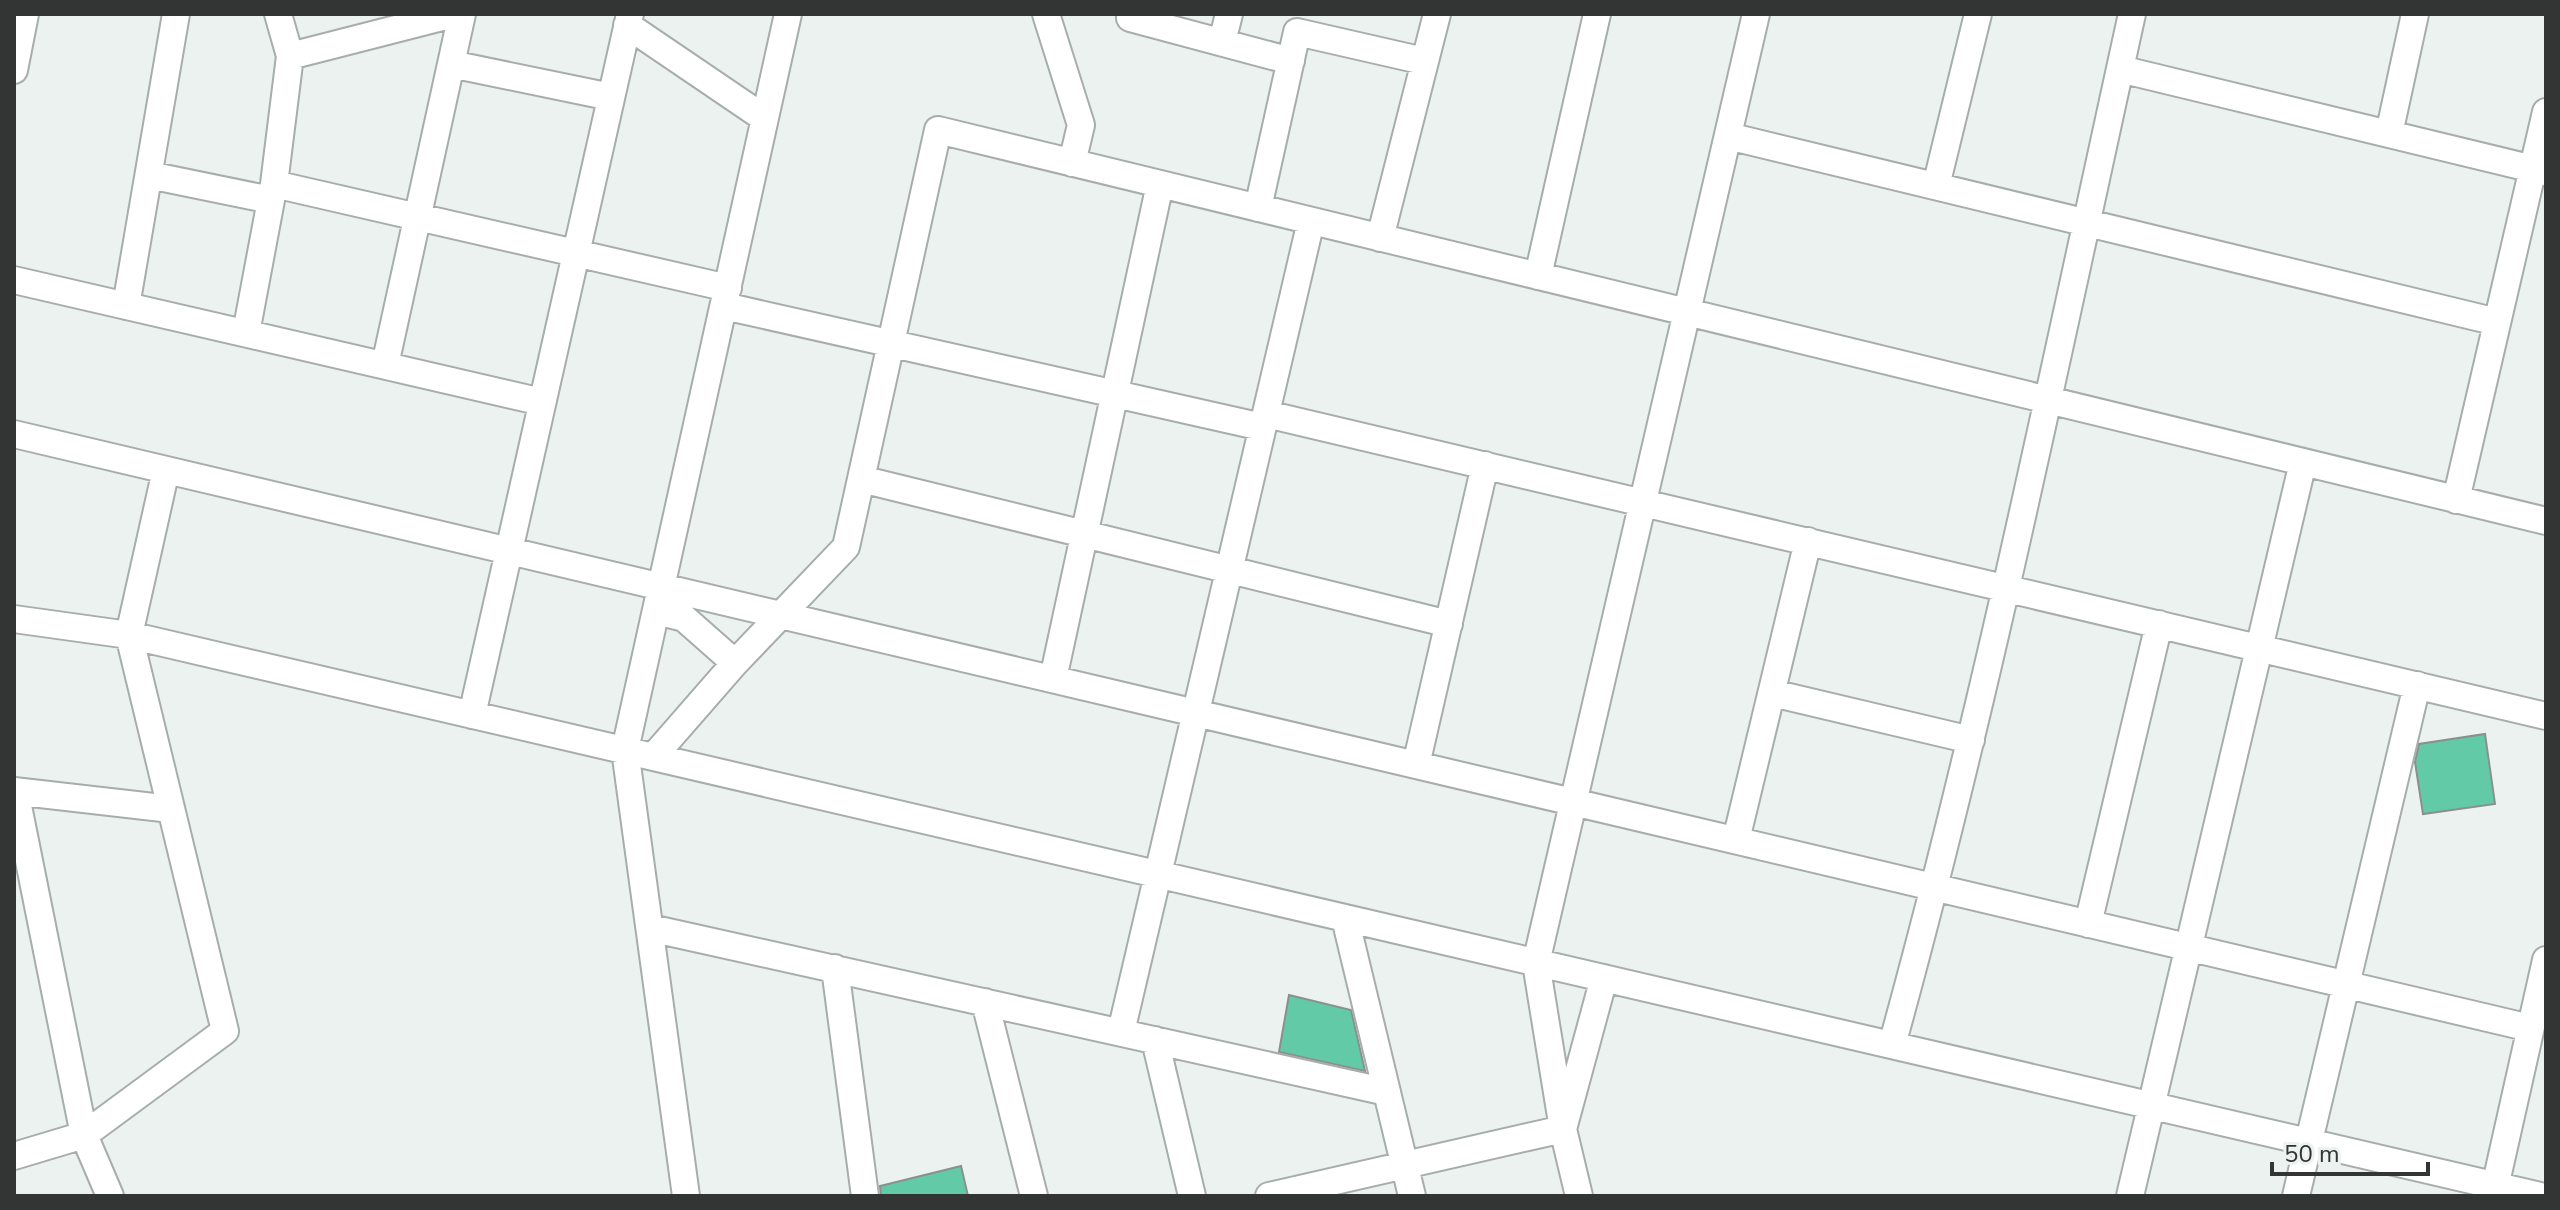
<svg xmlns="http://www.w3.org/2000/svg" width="2560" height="1210" viewBox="0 0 2560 1210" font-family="'Nunito Sans',sans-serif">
  <rect width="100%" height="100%" fill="#ecf2f0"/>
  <path fill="#63caa8" stroke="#8a908e" stroke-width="2" d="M 2485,734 L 2495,804 L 2423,814 L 2415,762 L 2419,744 Z
    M 1289,995 L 1351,1010 L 1365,1071 L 1279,1052 Z
    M 961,1166 L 968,1196 L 881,1196 L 880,1186 Z"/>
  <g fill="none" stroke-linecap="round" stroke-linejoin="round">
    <g stroke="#a7adaa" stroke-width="30">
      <path id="minor" d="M 1046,14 L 1081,125 L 1072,163
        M 1131,14 L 1130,18 L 1291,61
        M 627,25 L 764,118
        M 1222,42 L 1229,14
        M 290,56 L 454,14
        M 451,64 L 611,97
        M 2120,69 L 2546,172
        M 14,70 L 25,14
        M 2389,134 L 2415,14
        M 1728,136 L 2497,322
        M 149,175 L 271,200
        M 274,184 L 728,288
        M 1936,186 L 1978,14
        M 1258,208 L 1297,32 L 1424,61
        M 1380,238 L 1437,14
        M 1538,276 L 1597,14
        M 14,280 L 542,402
        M 126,306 L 176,14
        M 724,306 L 1262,427
        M 246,333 L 274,184 L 290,56 L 278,14
        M 385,365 L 462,14
        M 1266,414 L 2546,716
        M 14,434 L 2530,1028
        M 861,479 L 1449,624
        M 2456,500 L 2546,112
        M 656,611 L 684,618 L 735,663
        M 14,619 L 129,635 L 2540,1196
        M 1053,679 L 1160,184
        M 1772,693 L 1971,740
        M 472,715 L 630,14
        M 653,757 L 735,663 L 846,547 L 938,130 L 2546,521
        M 1416,765 L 1485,465
        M 14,791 L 171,809
        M 1736,840 L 1808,541
        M 1345,918 L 1412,1196
        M 2088,924 L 2159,624
        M 650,928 L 1387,1092
        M 835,968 L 865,1196
        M 985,1002 L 1034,1196
        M 1121,1032 L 1311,221
        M 1155,1040 L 1192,1196
        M 1892,1045 C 1986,705 2056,359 2132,14
        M 14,1156 L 84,1135 L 15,791
        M 110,1196 L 84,1135 L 225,1031 L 129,635 L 166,470
        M 686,1196 L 625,750 L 788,14
        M 1269,1196 L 1563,1129 L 1604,978
        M 1579,1196 L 1563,1129 L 1536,963 L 1756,14
        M 2130,1196 L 2303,462
        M 2296,1196 L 2417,685
        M 2493,1196 L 2546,960"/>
    </g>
    <use href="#minor" stroke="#fff" stroke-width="26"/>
  </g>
  <rect width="2560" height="1210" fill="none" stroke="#333534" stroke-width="32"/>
  <path d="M2272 1162v12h156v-12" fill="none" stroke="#333534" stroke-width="4"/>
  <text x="2284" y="1162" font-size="24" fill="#333534" stroke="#ecf2f0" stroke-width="6" paint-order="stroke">50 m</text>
</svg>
